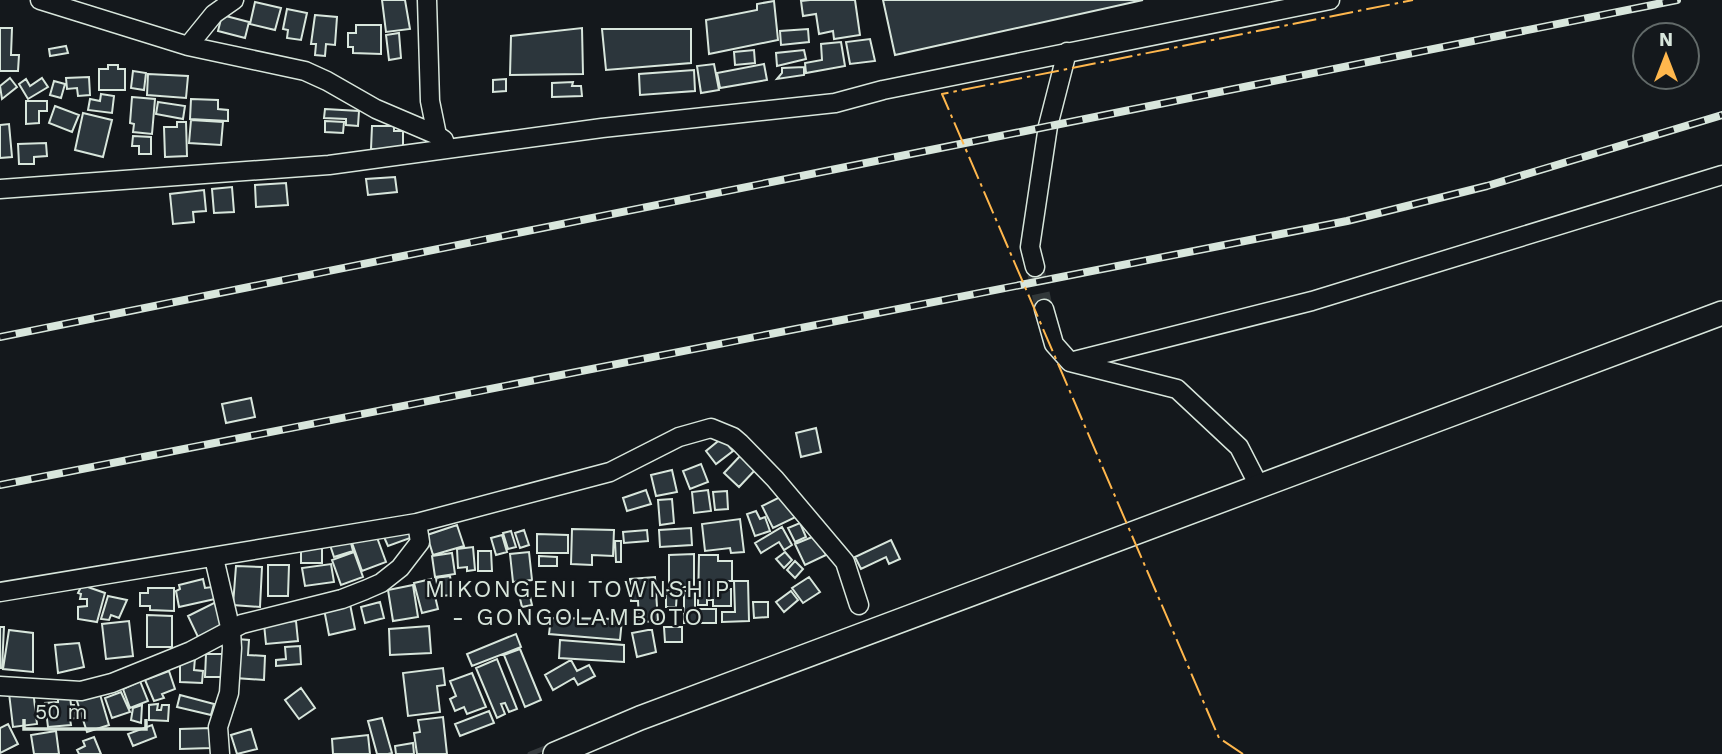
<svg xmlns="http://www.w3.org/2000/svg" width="1722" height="754" viewBox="0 0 1722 754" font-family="'Work Sans',sans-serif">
  <rect width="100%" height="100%" fill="#14181c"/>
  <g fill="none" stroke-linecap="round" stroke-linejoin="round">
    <path stroke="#363b3e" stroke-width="5" d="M 530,754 L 550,746"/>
  </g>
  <path fill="#2c363c" stroke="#d8e6dc" stroke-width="2" d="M 382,0 L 405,0 L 410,29 L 386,32 Z
    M 810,0 L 855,0 L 860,35 L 834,39 L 833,31 L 819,34 L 816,14 L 803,16 L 801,1 Z
    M 883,0 L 1143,0 L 895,55 Z
    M 774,1 L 778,40 L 709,54 L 706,20 L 757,10 L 757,4 Z
    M 255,2 L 281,8 L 275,30 L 250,24 Z
    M 287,9 L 307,13 L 301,40 L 287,38 L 288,30 L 283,29 Z
    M 222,15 L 249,22 L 245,38 L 218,31 Z
    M 315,15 L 337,17 L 335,45 L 326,44 L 325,56 L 315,55 L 316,44 L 311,44 Z
    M 356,25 L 381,25 L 381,54 L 353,53 L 353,47 L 348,47 L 348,33 L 356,33 Z
    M 0,28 L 12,28 L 11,55 L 19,55 L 18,71 L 0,71 Z
    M 582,28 L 583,74 L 510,75 L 511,36 Z
    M 602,29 L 691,29 L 691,63 L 606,70 Z
    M 808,29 L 809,42 L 781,45 L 780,31 Z
    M 399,33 L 401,58 L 389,60 L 386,35 Z
    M 870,39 L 875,61 L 850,64 L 846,42 Z
    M 841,42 L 845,66 L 806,73 L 805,63 L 822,60 L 821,44 Z
    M 66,46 L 68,53 L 50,56 L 49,49 Z
    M 754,50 L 755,63 L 735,65 L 734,52 Z
    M 804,50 L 806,59 L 777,66 L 776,53 Z
    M 714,64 L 719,90 L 701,93 L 697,66 Z
    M 764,64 L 767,80 L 720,88 L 717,73 Z
    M 108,65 L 118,65 L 118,69 L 125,69 L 125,90 L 99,90 L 99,69 L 108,69 Z
    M 804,67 L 804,75 L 777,79 L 782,73 L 782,68 Z
    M 694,70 L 695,91 L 640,95 L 639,74 Z
    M 133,71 L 146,73 L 144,90 L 131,88 Z
    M 148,74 L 188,76 L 186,98 L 147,95 Z
    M 89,77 L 90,95 L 78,96 L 77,88 L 67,89 L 66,78 Z
    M 10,78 L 17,87 L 2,99 L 0,86 Z
    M 42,78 L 48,87 L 28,99 L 19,84 L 26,79 L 30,86 Z
    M 506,79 L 506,91 L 493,92 L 493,80 Z
    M 54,81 L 65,84 L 61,98 L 50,95 Z
    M 573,82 L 572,86 L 581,86 L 582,96 L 552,97 L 552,83 Z
    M 101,94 L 114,96 L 112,113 L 88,110 L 90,99 L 100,101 Z
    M 132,97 L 155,99 L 152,134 L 133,132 L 134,124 L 130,123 Z
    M 191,99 L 218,100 L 218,109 L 228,110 L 228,121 L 190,119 Z
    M 26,101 L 47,101 L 47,111 L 39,111 L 39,123 L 26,124 Z
    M 158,102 L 185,106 L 183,119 L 156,114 Z
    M 55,106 L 79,115 L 72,132 L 49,123 Z
    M 325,109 L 359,111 L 358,126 L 346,125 L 346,119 L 324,118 Z
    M 83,113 L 112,120 L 103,157 L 75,150 Z
    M 191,120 L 223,122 L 221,145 L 189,143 Z
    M 325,121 L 344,122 L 343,133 L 325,132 Z
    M 177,122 L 186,122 L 187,156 L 165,157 L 164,127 L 177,127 Z
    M 9,124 L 12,157 L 0,158 L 0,125 Z
    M 372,126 L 394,126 L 394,131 L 403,131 L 403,150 L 371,149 Z
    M 133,136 L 151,137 L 151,154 L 139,154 L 139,146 L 132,146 Z
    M 46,143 L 47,156 L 34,157 L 34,164 L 19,164 L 18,144 Z
    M 395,177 L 397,192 L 368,195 L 366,179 Z
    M 286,183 L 288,205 L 256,207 L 255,185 Z
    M 232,187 L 234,212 L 214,213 L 212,189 Z
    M 204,190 L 206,211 L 193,212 L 194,222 L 173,224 L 170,194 Z
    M 251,398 L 255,417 L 226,423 L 222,404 Z
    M 816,428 L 821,452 L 801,457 L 796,433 Z
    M 722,438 L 733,451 L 716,464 L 706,451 Z
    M 741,455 L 756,469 L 739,487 L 724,473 Z
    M 701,464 L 708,482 L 690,489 L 683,471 Z
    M 672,470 L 677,492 L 656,496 L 651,475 Z
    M 646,490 L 651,504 L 627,511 L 623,498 Z
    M 708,490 L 711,511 L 694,513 L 692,492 Z
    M 727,491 L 728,509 L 715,510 L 713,492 Z
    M 784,495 L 800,515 L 773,528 L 762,506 Z
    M 672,499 L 674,523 L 660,525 L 658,500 Z
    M 756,511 L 760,519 L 765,517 L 770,531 L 755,536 L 747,514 Z
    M 740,519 L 744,552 L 731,553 L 730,548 L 705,551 L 702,524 Z
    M 800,523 L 806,537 L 795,542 L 788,528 Z
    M 457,525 L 464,546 L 433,555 L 427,535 Z
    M 782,527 L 792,545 L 784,550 L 779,542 L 761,553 L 755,543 Z
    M 410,528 L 413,537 L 388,546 L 384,537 Z
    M 691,528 L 692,545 L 660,547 L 659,530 Z
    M 572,529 L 614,530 L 613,556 L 592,555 L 592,565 L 571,564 Z
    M 524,530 L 529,545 L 520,548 L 515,533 Z
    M 647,530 L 648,541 L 624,543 L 623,532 Z
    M 511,531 L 516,547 L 508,549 L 503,533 Z
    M 375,532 L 386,562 L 362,571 L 351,540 Z
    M 537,534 L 568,535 L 568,553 L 537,553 Z
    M 502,535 L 507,552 L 496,555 L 491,538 Z
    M 817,535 L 826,555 L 805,565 L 795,544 Z
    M 350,539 L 353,551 L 334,557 L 330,545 Z
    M 891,540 L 900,559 L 889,564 L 886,557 L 861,569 L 855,557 Z
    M 615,541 L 621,541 L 621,562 L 616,562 Z
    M 473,547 L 475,570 L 467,571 L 467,567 L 458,568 L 457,549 Z
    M 301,548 L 322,548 L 322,563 L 301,563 Z
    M 478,551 L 491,551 L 492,571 L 478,571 Z
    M 354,552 L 363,577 L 341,585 L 332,560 Z
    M 529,552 L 532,580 L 513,582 L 510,554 Z
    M 785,552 L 792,560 L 784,568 L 776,559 Z
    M 452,553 L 455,574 L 435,577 L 432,556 Z
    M 694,554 L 694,587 L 669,587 L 669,555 Z
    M 699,555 L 718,555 L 718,561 L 732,561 L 732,581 L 726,581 L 726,589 L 731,589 L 731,606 L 713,606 L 713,600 L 707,600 L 707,605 L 698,605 Z
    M 539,556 L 557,557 L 557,566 L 539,566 Z
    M 795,561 L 803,569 L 795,578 L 787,570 Z
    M 331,564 L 334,582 L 305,586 L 302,568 Z
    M 268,565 L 289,565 L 288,596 L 268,596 Z
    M 236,566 L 262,567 L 260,607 L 233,605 Z
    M 450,576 L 453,595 L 439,596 L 436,578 Z
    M 655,577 L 658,621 L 639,622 L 638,601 L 631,601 L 630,579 Z
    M 809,577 L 820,592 L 803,603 L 792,588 Z
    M 203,579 L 205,588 L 212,587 L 215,599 L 179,607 L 176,591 L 180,589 L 179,585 Z
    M 431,579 L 438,609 L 422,613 L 414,583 Z
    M 734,581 L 748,581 L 749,621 L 722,622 L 722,612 L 735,612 Z
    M 82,585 L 105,593 L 97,622 L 78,619 L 78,607 L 87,606 L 87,599 L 80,599 L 81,594 L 78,593 Z
    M 413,585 L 418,617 L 393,621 L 388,590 Z
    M 148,588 L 174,588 L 174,611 L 150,610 L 150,606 L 140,606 L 140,593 L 148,593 Z
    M 528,588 L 532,605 L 522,607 L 518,590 Z
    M 662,590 L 677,591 L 676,607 L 666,607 L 666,596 L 662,596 Z
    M 684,591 L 695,591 L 695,609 L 716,609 L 716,623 L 684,623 Z
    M 791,591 L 798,600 L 784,612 L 776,602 Z
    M 108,596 L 127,600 L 119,618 L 111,615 L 109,620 L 101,619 Z
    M 216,602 L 226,623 L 198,637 L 188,616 Z
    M 380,602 L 384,618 L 365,623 L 361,607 Z
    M 753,602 L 768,602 L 768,617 L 754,618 Z
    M 350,604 L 355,629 L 329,635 L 324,609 Z
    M 147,615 L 172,616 L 172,647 L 147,647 Z
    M 551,618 L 622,619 L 620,640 L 549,634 Z
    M 129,621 L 133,656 L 106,659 L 102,624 Z
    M 296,621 L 298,641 L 266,644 L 264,624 Z
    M 429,626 L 431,653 L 390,655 L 389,629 Z
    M 0,627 L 4,627 L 2,668 L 0,668 Z
    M 664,627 L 682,627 L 682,642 L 665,642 Z
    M 9,630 L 33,633 L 33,672 L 3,669 Z
    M 648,630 L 652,630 L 656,652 L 637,657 L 632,633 Z
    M 516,634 L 521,647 L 472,666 L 467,654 Z
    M 237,639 L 249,640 L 248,655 L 265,656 L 264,680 L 235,678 Z
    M 560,640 L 624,645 L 624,662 L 559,658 Z
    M 79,643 L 84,667 L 58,673 L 55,645 Z
    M 300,646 L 301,664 L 276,666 L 276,660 L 286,659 L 285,647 Z
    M 520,649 L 541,700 L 525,707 L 504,655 Z
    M 206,654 L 222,654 L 224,677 L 205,677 Z
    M 180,657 L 195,658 L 194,670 L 203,671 L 202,683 L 180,682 Z
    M 497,659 L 517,709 L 509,712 L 505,703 L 501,704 L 505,714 L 497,718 L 476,668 Z
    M 571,660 L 577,671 L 589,665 L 595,676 L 578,685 L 574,678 L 553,690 L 545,675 Z
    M 443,668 L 445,685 L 437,686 L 440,712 L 408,716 L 403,673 Z
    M 169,671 L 175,689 L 162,694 L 164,698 L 154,701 L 145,680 Z
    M 472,673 L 486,707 L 467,714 L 464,707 L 455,711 L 450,699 L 456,696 L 450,681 Z
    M 140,681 L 148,701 L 130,708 L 123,689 Z
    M 301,688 L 315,708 L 299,719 L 285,700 Z
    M 33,690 L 37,724 L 13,727 L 9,693 Z
    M 99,691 L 109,725 L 87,732 L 76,698 Z
    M 121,692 L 130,712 L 112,718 L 105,698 Z
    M 180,695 L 214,704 L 211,715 L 177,707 Z
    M 70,696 L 71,705 L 74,705 L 76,718 L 70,719 L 71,725 L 48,727 L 45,703 L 58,702 L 58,697 Z
    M 158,704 L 157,710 L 161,710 L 162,705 L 169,705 L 168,721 L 149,720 L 149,705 Z
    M 142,705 L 141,723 L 131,720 L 133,708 Z
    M 489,711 L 494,723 L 460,736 L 455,724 Z
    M 443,717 L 447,754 L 417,754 L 414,733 L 420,732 L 418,720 Z
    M 382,718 L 392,753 L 388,754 L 377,754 L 368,721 Z
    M 8,724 L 18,744 L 0,753 L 0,728 Z
    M 152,725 L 156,737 L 133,746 L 128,734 Z
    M 211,728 L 211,748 L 180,749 L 180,729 Z
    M 251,729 L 257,749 L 237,754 L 231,735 Z
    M 56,731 L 59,754 L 34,754 L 31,735 Z
    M 368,735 L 370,754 L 333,754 L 332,739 Z
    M 94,737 L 101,754 L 79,754 L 77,750 L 85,746 L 83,741 Z
    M 413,743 L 414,754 L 396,754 L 395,746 Z"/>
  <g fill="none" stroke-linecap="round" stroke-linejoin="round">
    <path stroke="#313739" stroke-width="18" stroke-dasharray="18 9" stroke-linecap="butt" d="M 1035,267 L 1044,309"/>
    <g stroke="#d8e6dc" stroke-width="21">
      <path id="minor" d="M 40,0 L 188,46 L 305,71 L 327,81 L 376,109 L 437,135
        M 427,0 L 430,101 L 437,135 L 444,140
        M 188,46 L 214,14 L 234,0
        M 0,189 L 329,165 L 602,128 L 835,103 L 883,90 L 1330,0
        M 1035,267 L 1030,247 L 1048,126 L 1067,52
        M 1044,309 L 1054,344 L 1070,362 L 1177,389 L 1239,447 L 1259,486
        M 1070,362 L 1312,301 L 1722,175
        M 214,558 L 231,631 L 232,648 L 229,693 L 218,727 L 220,754
        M 0,592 L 417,523 L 610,472 L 679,437 L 711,428 L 733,437 L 740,443 L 775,479 L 845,562 L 859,605
        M 0,686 L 81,691 L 112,683 L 191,651 L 242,624 L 342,599 L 365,590 L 381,583 L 400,568 L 420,542 L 417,523"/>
    </g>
    <g stroke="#d8e6dc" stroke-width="26">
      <path id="major" d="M 555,754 L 640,718 L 1722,313"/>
    </g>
    <use href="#minor" stroke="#14181c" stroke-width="18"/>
    <use href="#major" stroke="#14181c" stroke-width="23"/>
    <g stroke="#d8e6dc" stroke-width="8">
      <path id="rail" d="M 0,337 L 1677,0
        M 0,485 L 1347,221 L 1487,186 L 1722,115"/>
    </g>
    <use href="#rail" stroke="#14181c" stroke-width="5" stroke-dasharray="16" stroke-linecap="butt"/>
    <path stroke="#ffb74d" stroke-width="2" stroke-dasharray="24 5 3.5 5" stroke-linecap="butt" d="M 1243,754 L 1219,738 L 942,94 L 1413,0"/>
  </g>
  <g text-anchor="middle" stroke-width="5" stroke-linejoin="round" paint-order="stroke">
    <g font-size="24" letter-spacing="2" fill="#d8e6dc" stroke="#14181c">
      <text x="578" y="597">MIKONGENI TOWNSHIP<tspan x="578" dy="28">- GONGOLAMBOTO</tspan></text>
    </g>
  </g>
  <g transform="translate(1666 56)"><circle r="33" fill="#14181c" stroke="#626a69" stroke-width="2"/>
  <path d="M0-5L12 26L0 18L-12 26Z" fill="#ffb74d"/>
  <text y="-10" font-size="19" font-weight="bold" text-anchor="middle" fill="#d8e6dc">N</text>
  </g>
  <path d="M24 719v10h122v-10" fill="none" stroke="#d8e6dc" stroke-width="3.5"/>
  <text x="35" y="719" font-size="21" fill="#d8e6dc" stroke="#14181c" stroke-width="5" paint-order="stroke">50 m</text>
</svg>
